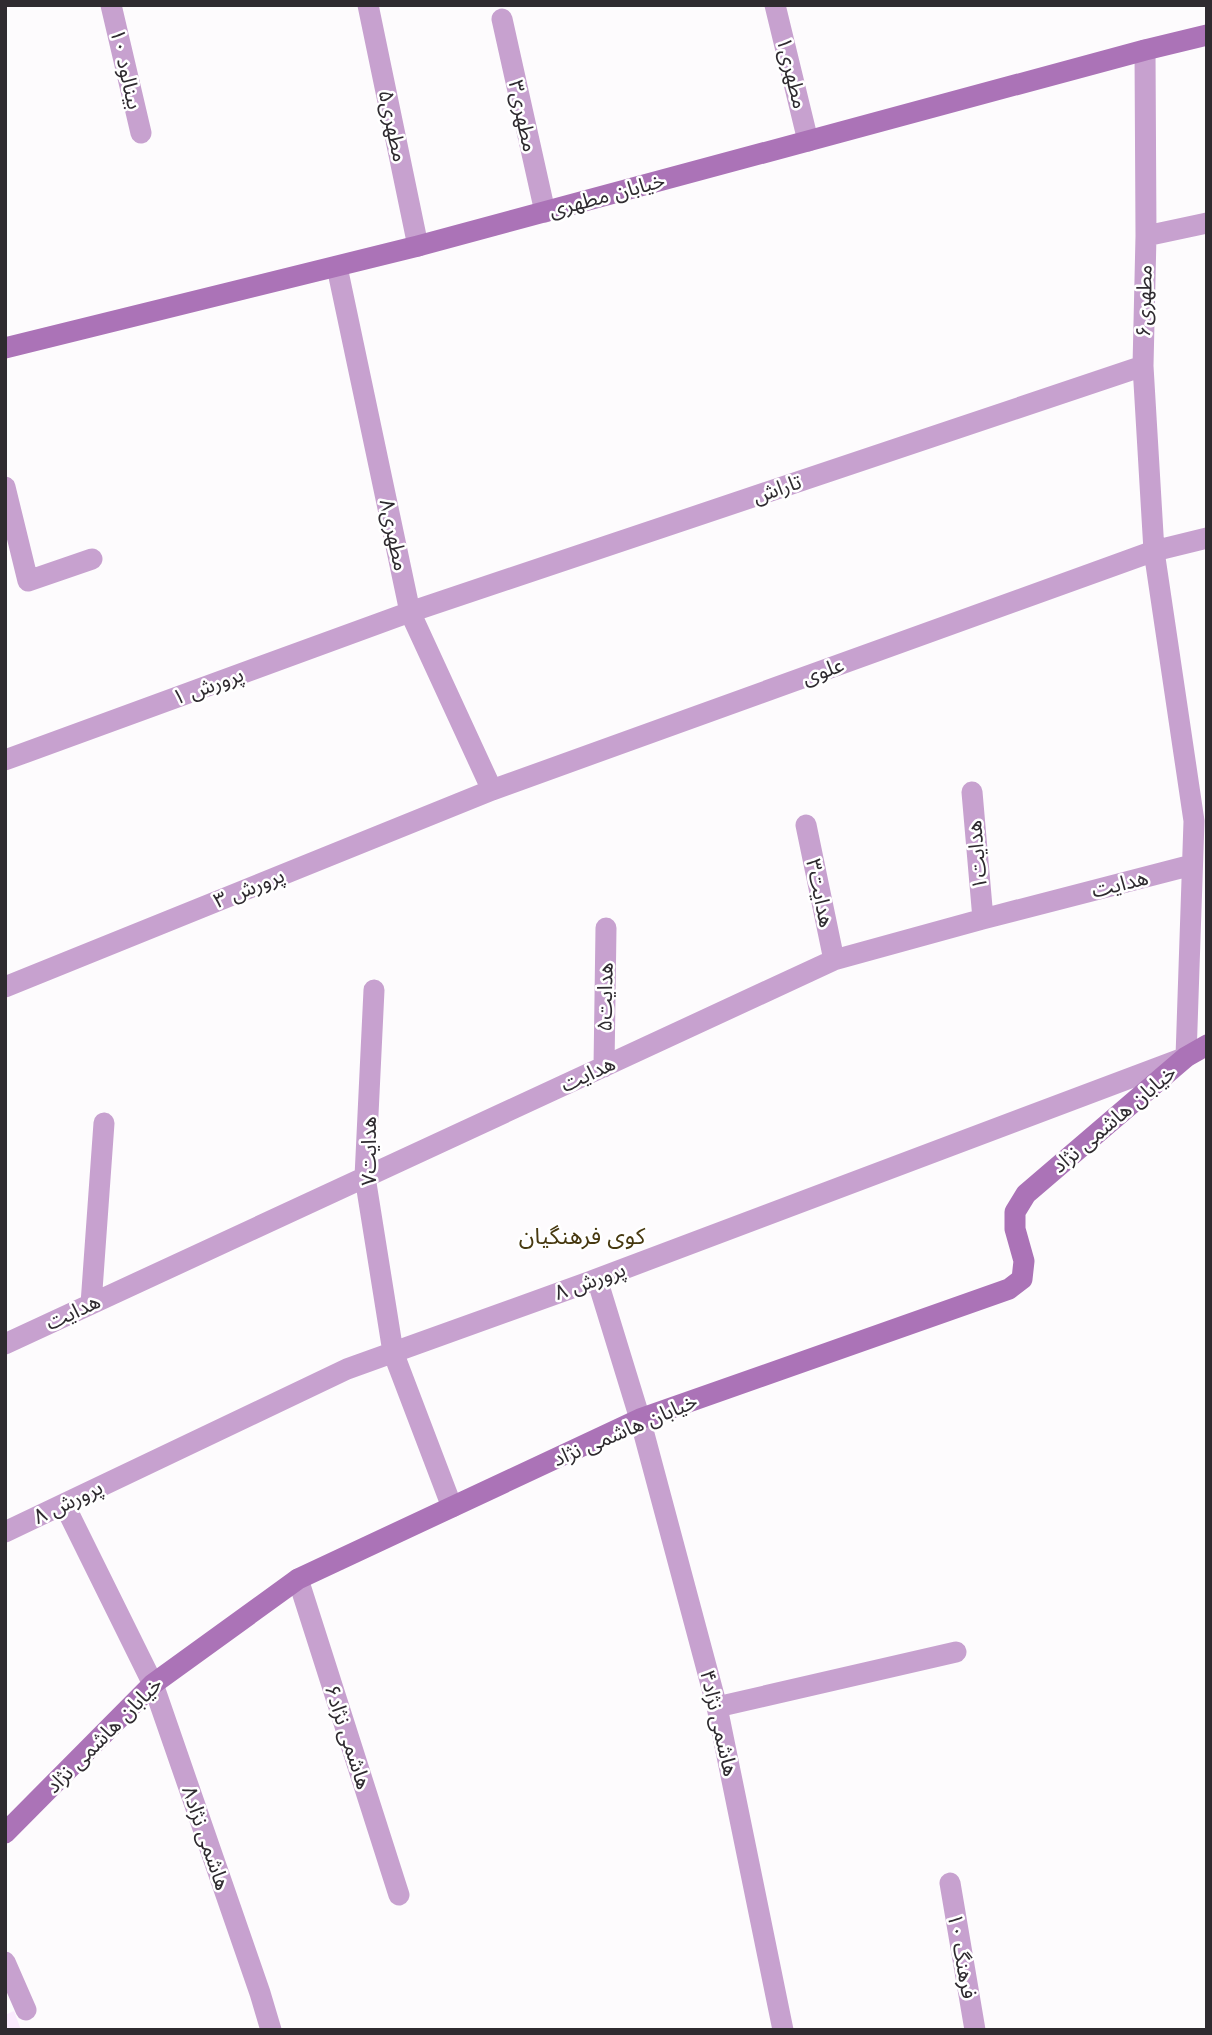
<svg xmlns="http://www.w3.org/2000/svg" width="1212" height="2035" viewBox="0 0 1212 2035" font-family="Quicksand,'Noto Sans Arabic',sans-serif">
  <rect width="100%" height="100%" fill="#fdfbfd"/>
  <path fill="#fbebfe" d="M 14,2011 L 21,2030 L 5,2030 L 5,2015 Z"/>
  <g fill="none" stroke-linecap="round" stroke-linejoin="round">
    <path stroke="#c7a1cf" stroke-width="21" d="M 111,5 L 141,133
      M 368,5 L 418,246
      M 775,5 L 808,141
      M 502,19 L 545,212
      M 1146,236 L 1207,223
      M 337,267 L 410,612 L 492,790
      M 5,487 L 28,581 L 92,559
      M 5,760 L 410,612 L 1143,366
      M 972,792 L 983,919
      M 806,825 L 834,960
      M 5,987 L 492,790 L 1154,551 L 1207,538
      M 374,990 L 365,1177 L 393,1352 L 452,1507
      M 604,1067 L 606,928
      M 597,1279 L 640,1419 L 717,1707 L 783,2030
      M 91,1304 L 104,1123
      M 5,1344 L 834,960 L 983,919 L 1192,865
      M 64,1504 L 153,1684 L 260,1993 L 271,2030
      M 5,1532 L 347,1369 L 597,1279 L 1186,1057 L 1194,821 L 1154,551 L 1143,366 L 1146,236 L 1145,50
      M 298,1579 L 399,1895
      M 717,1707 L 956,1652
      M 950,1883 L 975,2030
      M 5,1962 L 26,2010"/>
    <path stroke="#ab73b7" stroke-width="21" d="M 5,348 L 418,246 L 1145,50 L 1207,35
      M 5,1833 L 153,1684 L 298,1579 L 640,1419 L 1009,1289 L 1022,1279 L 1024,1261 L 1015,1229 L 1015,1212 L 1026,1194 L 1186,1057 L 1207,1045"/>
  </g>
  <g text-anchor="middle" stroke-width="5" stroke-linejoin="round" paint-order="stroke">
    <g font-size="21" fill="#2f2b30" stroke="#fff">
      <text transform="translate(126 69) rotate(77)" y="7">بینالود ۱۰</text>
      <text transform="translate(792 73) rotate(76)" y="7">مطهری۱</text>
      <text transform="translate(523 116) rotate(78)" y="7">مطهری۳</text>
      <text transform="translate(393 126) rotate(78)" y="7">مطهری۵</text>
      <text transform="translate(607 195) rotate(-15)" y="7">خیابان مطهری</text>
      <text transform="translate(1144 301) rotate(-89)" y="7">مطهری۶</text>
      <text transform="translate(777 489) rotate(-19)" y="7">تاراش</text>
      <text transform="translate(394 535) rotate(78)" y="7">مطهری۸</text>
      <text transform="translate(823 671) rotate(-20)" y="7">علوی</text>
      <text transform="translate(208 686) rotate(-20)" y="7">پرورش ۱</text>
      <text transform="translate(977 855) rotate(-95)" y="7">هدایت۱</text>
      <text transform="translate(1120 884) rotate(-14)" y="7">هدایت</text>
      <text transform="translate(249 888) rotate(-22)" y="7">پرورش ۳</text>
      <text transform="translate(820 893) rotate(78)" y="7">هدایت۳</text>
      <text transform="translate(605 997) rotate(-89)" y="7">هدایت۵</text>
      <text transform="translate(588 1074) rotate(-25)" y="7">هدایت</text>
      <text transform="translate(1114 1119) rotate(-40)" y="7">خیابان هاشمی نژاد</text>
      <text transform="translate(369 1151) rotate(-90)" y="7">هدایت۷</text>
      <text transform="translate(590 1281) rotate(-20)" y="7">پرورش ۸</text>
      <text transform="translate(73 1312) rotate(-25)" y="7">هدایت</text>
      <text transform="translate(625 1430) rotate(-23)" y="7">خیابان هاشمی نژاد</text>
      <text transform="translate(68 1502) rotate(-26)" y="7">پرورش ۸</text>
      <text transform="translate(719 1723) rotate(77)" y="7">هاشمی نژاد۴</text>
      <text transform="translate(104 1735) rotate(-45)" y="7">خیابان هاشمی نژاد</text>
      <text transform="translate(348 1737) rotate(72)" y="7">هاشمی نژاد۶</text>
      <text transform="translate(206 1838) rotate(71)" y="7">هاشمی نژاد۸</text>
      <text transform="translate(962 1956) rotate(80)" y="7">فرهنگ ۱۰</text>
    </g>
    <g font-size="23" fill="#473910" stroke="#fff">
      <text x="582" y="1244">کوی فرهنگیان</text>
    </g>
  </g>
  <rect width="1212" height="2035" fill="none" stroke="#2f2b30" stroke-width="14"/>
</svg>
